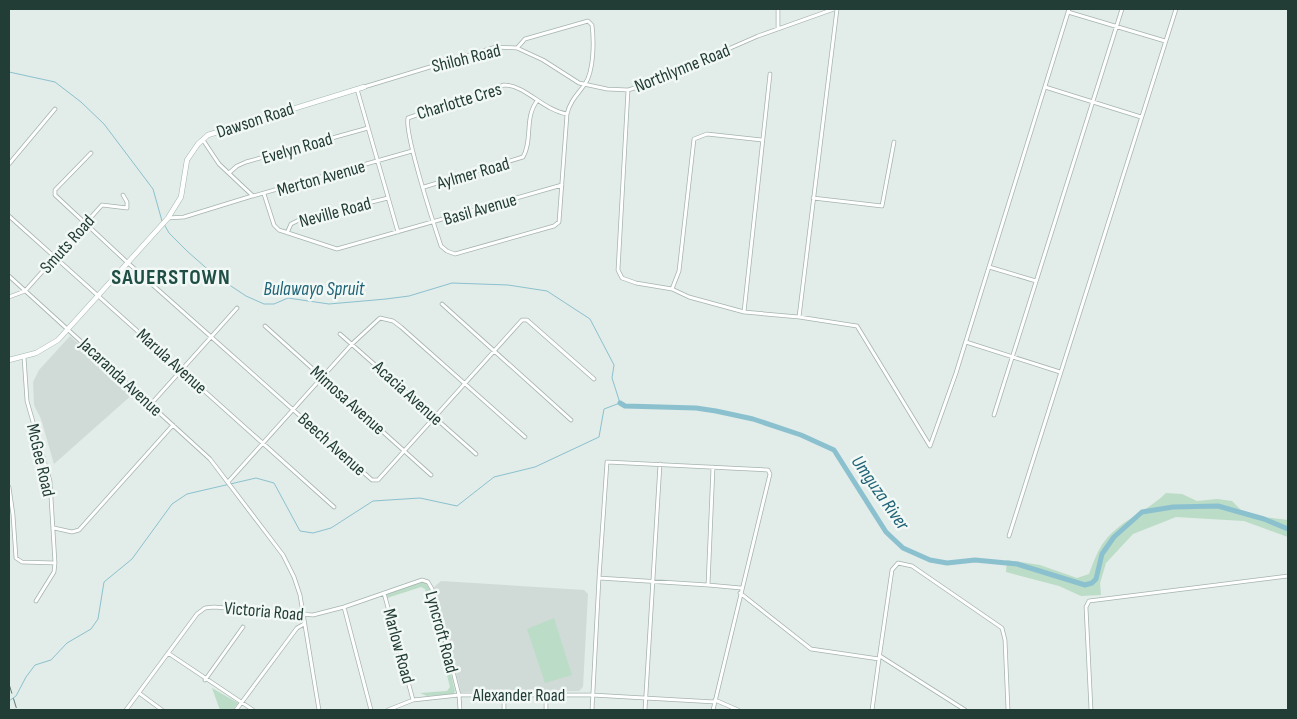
<svg xmlns="http://www.w3.org/2000/svg" width="1297" height="719" viewBox="0 0 1297 719" font-family="'Sofia Sans Condensed',sans-serif">
  <rect width="100%" height="100%" fill="#e2ece8"/>
  <path fill="#d0dbd7" d="M 70,336 L 133,394 L 54,464 L 41,419 L 34,405 L 33,382 L 39,370 Z
    M 441,581 L 584,590 L 588,594 L 583,687 L 579,691 L 461,692 L 434,587 Z"/>
  <path fill="#bbdcc6" d="M 1166,493 L 1182,494 L 1197,501 L 1217,499 L 1232,501 L 1241,510 L 1264,517 L 1288,520 L 1288,537 L 1244,521 L 1176,517 L 1133,534 L 1106,563 L 1100,583 L 1101,595 L 1081,596 L 1059,586 L 1006,572 L 1007,560 L 1040,565 L 1077,578 L 1089,574 C 1093,564 1097,551 1104,542 C 1120,520 1147,512 1166,493 Z
    M 420,581 L 425,582 L 430,589 L 455,691 L 453,694 L 427,696 L 420,693 L 447,691 L 450,687 L 425,589 L 421,587 L 387,598 L 386,594 Z
    M 554,618 L 572,675 L 545,683 L 527,629 Z
    M 212,688 L 238,703 L 233,710 L 220,710 Z"/>
  <g fill="none" stroke-linecap="round" stroke-linejoin="round">
    <path stroke="#8bc1cf" stroke-width="1" d="M 9,72 L 55,82 L 81,102 L 104,124 L 153,189 L 162,221
      M 9,701 L 16,696 L 26,677 L 35,665 L 51,660 L 67,643 L 91,629 L 98,619 L 104,582 L 132,559 L 172,504 L 187,494 L 256,478 L 274,483 L 300,531 L 313,533 L 331,528 L 373,501 L 420,498 L 457,506 L 494,477 L 535,467 L 599,437 L 604,409 L 620,403 L 612,378 L 614,365 L 590,319 L 547,291 L 508,285 L 452,283 L 409,296 L 386,299 L 329,304 L 288,298 L 274,304 L 264,304 L 246,296 L 213,274 L 187,251 L 169,233 L 164,224"/>
    <path stroke="#8bc1cf" stroke-width="5" d="M 620,403 L 625,406 L 696,408 L 716,411 L 753,419 L 801,435 L 834,450 L 886,532 L 903,548 L 930,560 L 947,563 L 975,560 L 1017,564 L 1085,585 L 1092,583 L 1096,579 L 1102,554 L 1114,537 L 1142,512 L 1173,507 L 1218,506 L 1264,519 L 1288,529"/>
    <g stroke="#a5b4af" stroke-width="4.5">
      <path id="street" d="M 1068,12 L 1165,41
        M 778,28 L 778,9
        M 517,48 L 543,60 L 579,83 L 607,89 L 628,90 L 648,84 L 758,36 L 834,9
        M 364,87 L 496,47 L 517,48 L 525,39 L 588,21 L 592,25 C 594,41 594,71 585,84 C 578,94 570,101 567,114 L 559,222 L 554,226 L 455,254 L 447,251 L 441,246 C 434,225 404,133 408,118 L 504,85 C 525,85 543,110 567,114
        M 1045,87 L 1141,117
        M 357,89 L 398,232
        M 628,90 L 618,270 L 622,278 L 636,283 L 672,289 L 689,297 L 744,312 L 799,317 L 857,326 L 930,446 L 956,373 L 1069,9
        M 203,140 L 219,164 L 253,196 L 412,151
        M 91,153 L 55,190 L 55,195 L 128,263 L 372,480 L 378,480 L 522,320 L 527,320 L 594,379
        M 9,164 L 55,109
        M 229,173 L 237,166 L 246,162 L 368,128
        M 424,187 L 523,157 C 533,140 524,118 537,101
        M 264,194 L 274,225 L 279,230 L 337,249 L 562,185
        M 813,198 L 882,206 L 894,142
        M 9,216 L 334,507
        M 168,218 L 184,217 L 252,196
        M 287,233 L 291,224 L 299,220 L 388,198
        M 989,267 L 1036,281
        M 9,276 L 210,459 L 283,555 L 294,577 L 300,595 L 319,710
        M 672,289 L 679,271 L 694,139 L 707,134 L 762,140
        M 9,297 L 25,291 L 102,205 L 127,208 L 127,202 L 123,195
        M 442,304 L 571,420
        M 744,312 L 770,74
        M 799,317 L 837,9
        M 265,326 L 431,475
        M 340,334 L 476,454
        M 966,342 L 1060,372
        M 151,404 L 237,308
        M 994,415 L 1122,9
        M 228,482 L 352,344 L 380,318 L 393,321 L 401,327 L 525,437
        M 9,487 L 13,515 L 16,558 L 22,562 L 55,563 L 50,481 L 27,401 L 24,357
        M 54,528 L 72,532 L 79,530 L 173,425
        M 1009,536 L 1176,9
        M 599,578 L 607,462 L 768,470 L 770,474 L 713,710
        M 708,585 L 741,588
        M 384,593 L 413,700
        M 740,593 L 811,649 L 879,659 L 892,570 L 898,563 L 912,566 L 1002,628 L 1005,640 L 1008,710
        M 36,601 L 54,572 L 55,563
        M 344,607 L 371,710
        M 168,653 L 253,710
        M 880,656 L 965,710
        M 205,680 L 243,627
        M 139,693 L 162,710
        M 546,695 L 546,710
        M 715,700 L 738,710
        M 126,710 L 197,614 L 205,608 L 214,607 L 313,615 L 344,607 L 422,580 L 428,582 L 432,589 L 459,695 L 460,710
        M 236,710 L 297,628 L 304,624
        M 388,710 L 413,700 L 459,695 L 592,695 L 715,702
        M 504,710 L 504,696
        M 592,710 L 599,578 L 708,585 L 713,467
        M 645,710 L 660,464
        M 872,710 L 879,659
        M 1091,710 L 1086,607 L 1089,601 L 1288,576"/>
    </g>
    <g stroke="#a0b7b0" stroke-width="5.5">
      <path id="secondary" d="M 9,360 L 36,353 L 58,340 L 168,218 L 181,197 L 187,160 L 198,144 L 208,135 L 364,87"/>
    </g>
    <use href="#street" stroke="#fff" stroke-width="3"/>
    <use href="#secondary" stroke="#fff" stroke-width="4.5"/>
    <path stroke="#5d7872" stroke-width="1" stroke-dasharray="10 5" stroke-linecap="butt" d="M 9,684 L 17,710"/>
  </g>
  <g text-anchor="middle" stroke-width="5" stroke-linejoin="round" paint-order="stroke">
    <g font-size="18" fill="#223c36" stroke="#f2f8f5">
      <text transform="translate(466 58) rotate(-14)" y="6">Shiloh Road</text>
      <text transform="translate(682 68) rotate(-22)" y="6">Northlynne Road</text>
      <text transform="translate(459 101) rotate(-17)" y="6">Charlotte Cres</text>
      <text transform="translate(255 120) rotate(-18)" y="6">Dawson Road</text>
      <text transform="translate(297 148) rotate(-16)" y="6">Evelyn Road</text>
      <text transform="translate(473 173) rotate(-16)" y="6">Aylmer Road</text>
      <text transform="translate(321 178) rotate(-16)" y="6">Merton Avenue</text>
      <text transform="translate(480 209) rotate(-16)" y="6">Basil Avenue</text>
      <text transform="translate(335 212) rotate(-15)" y="6">Neville Road</text>
      <text transform="translate(67 244) rotate(-48)" y="6">Smuts Road</text>
      <text transform="translate(172 361) rotate(42)" y="6">Marula Avenue</text>
      <text transform="translate(121 377) rotate(43)" y="6">Jacaranda Avenue</text>
      <text transform="translate(408 393) rotate(42)" y="6">Acacia Avenue</text>
      <text transform="translate(348 400) rotate(42)" y="6">Mimosa Avenue</text>
      <text transform="translate(332 444) rotate(42)" y="6">Beech Avenue</text>
      <text transform="translate(41 460) rotate(77)" y="6">McGee Road</text>
      <text transform="translate(264 611) rotate(5)" y="6">Victoria Road</text>
      <text transform="translate(442 632) rotate(75)" y="6">Lyncroft Road</text>
      <text transform="translate(399 646) rotate(75)" y="6">Marlow Road</text>
      <text x="519" y="701">Alexander Road</text>
    </g>
    <g font-size="19" font-style="italic" fill="#1e6376" stroke="#f2f8f5">
      <text x="314" y="295">Bulawayo Spruit</text>
      <text transform="translate(881 492) rotate(55)" y="7">Umguza River</text>
    </g>
    <g font-size="22" font-weight="bold" letter-spacing="1" fill="#1f4e44" stroke="#f2f8f5">
      <text x="171" y="284">SAUERSTOWN</text>
    </g>
  </g>
  <rect width="1297" height="719" fill="none" stroke="#223c36" stroke-width="20"/>
</svg>
